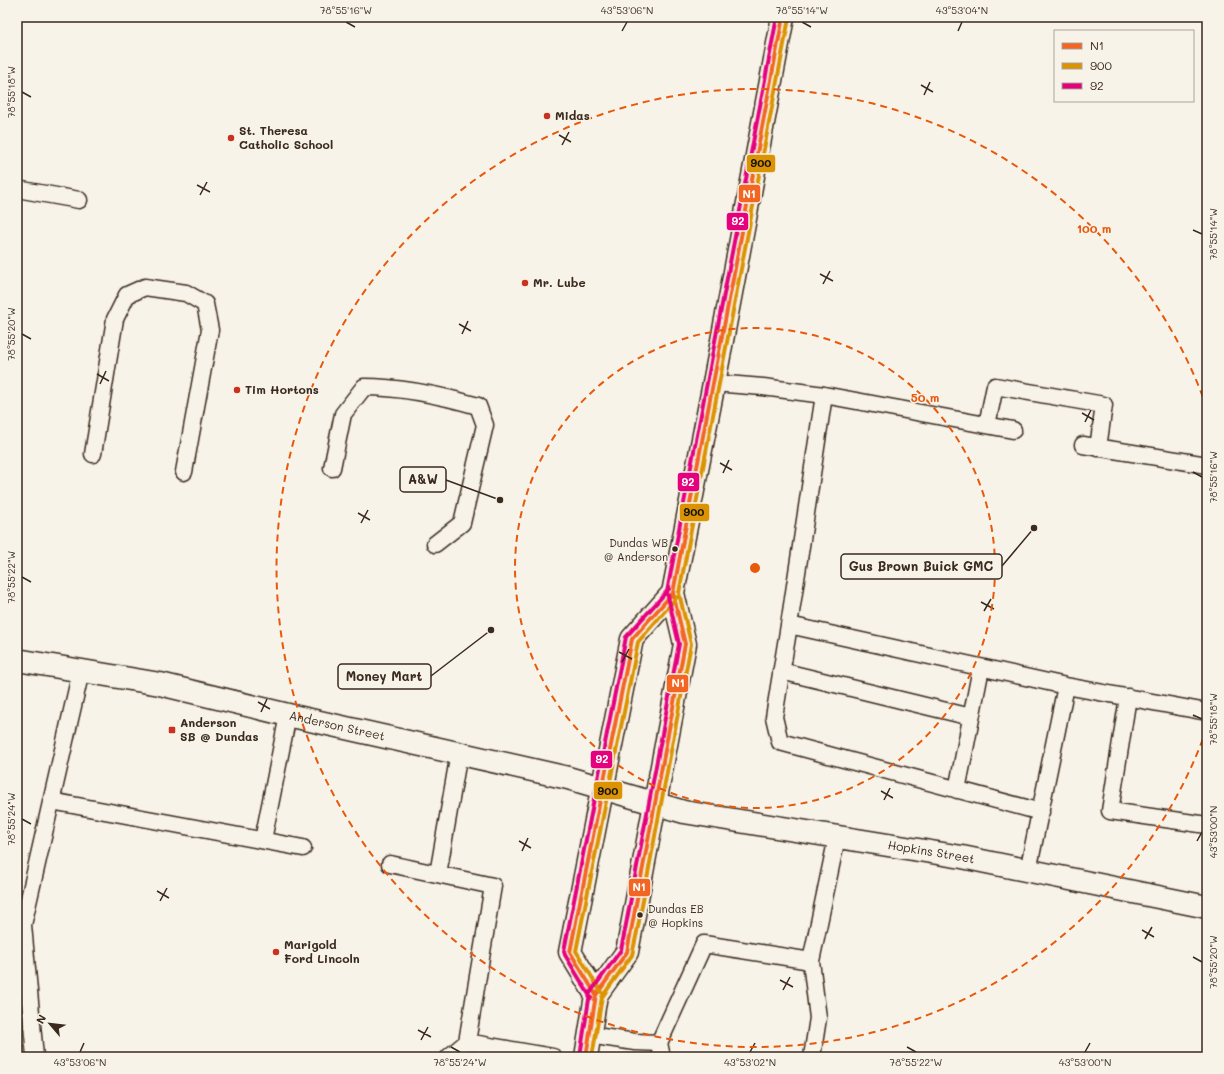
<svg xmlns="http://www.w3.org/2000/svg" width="1224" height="1074" viewBox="0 0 1224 1074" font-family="Mali,sans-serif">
  <rect width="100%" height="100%" fill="#f7f3e8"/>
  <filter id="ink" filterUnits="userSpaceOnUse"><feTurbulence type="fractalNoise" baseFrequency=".025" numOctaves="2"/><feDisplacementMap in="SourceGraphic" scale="8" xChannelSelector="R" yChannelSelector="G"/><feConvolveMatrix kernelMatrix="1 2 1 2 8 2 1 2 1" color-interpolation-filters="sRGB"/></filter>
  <g filter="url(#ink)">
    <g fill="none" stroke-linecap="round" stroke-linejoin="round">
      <g stroke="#3b2a1e" stroke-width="19">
        <path id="service" d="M 17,189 L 79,200
          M 714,383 L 763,387 L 824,395 L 1013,430
          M 824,395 L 789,625 L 1066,686 L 1207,712
          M 987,425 L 995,386 L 1104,405 L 1098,448
          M 1083,445 L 1207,465
          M 93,454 L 115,319 L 127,295 L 145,287 L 186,293 L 205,304 L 210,330 L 184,472
          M 332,468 L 343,414 L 364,387 C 400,387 443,396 478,406 L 485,425 L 462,523 L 435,544
          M 789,625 L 774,717 L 780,742 L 1041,812
          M 781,671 L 971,717
          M 1128,697 L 1110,811 L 1207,825
          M 957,790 L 981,668
          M 51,801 L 303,848
          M 263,840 L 288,715
          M 390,864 L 493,886 L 467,1042 L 553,1057
          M 1028,871 L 1066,686
          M 438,874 L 459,753
          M 811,961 L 818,1018 L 812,1057
          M 589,1035 L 635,1042 L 659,1043 L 704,944 L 811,961 L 837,837
          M 659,1043 L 662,1057
          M 35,1057 L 23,925 L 81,671
          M 449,1057 L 467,1042"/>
      </g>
      <g stroke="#3b2a1e" stroke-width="25">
        <g id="secondary">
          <path id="s1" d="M 17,660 L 160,684 L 288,715 L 568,778 L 684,812 L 962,857 L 1207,907"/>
        </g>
      </g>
      <g stroke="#3b2a1e" stroke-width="25">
        <path id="primary" d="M 596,995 L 570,952 L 632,639 L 673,593
          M 586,1057 L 596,995 L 627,952 L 631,931 L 685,644 L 673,593 L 714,383 L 783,17"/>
      </g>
      <use href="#service" stroke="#f7f3e8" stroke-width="16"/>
      <use href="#secondary" stroke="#f7f3e8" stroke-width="22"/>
      <use href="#primary" stroke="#f7f3e8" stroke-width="22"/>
      <g stroke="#f7f3e8" stroke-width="7">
        <path id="bus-1" d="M 591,1025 L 596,995 L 627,952 L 631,931 L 685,644 L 673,593 L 678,567
          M 586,1057 L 596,995 L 570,952 L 632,639 L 673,593 L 783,17"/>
      </g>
      <g stroke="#f7f3e8" stroke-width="7">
        <path id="bus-2" d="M 601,992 L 576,951 L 638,642 L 677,597
          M 592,1057 L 602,997 L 632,955 L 637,932 L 691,644 L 679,593 L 789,18"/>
      </g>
      <g stroke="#f7f3e8" stroke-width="7">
        <path id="bus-3" d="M 591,998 L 565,955 L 564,951 L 626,637 L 669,589
          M 580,1056 L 590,993 L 621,950 L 625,930 L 679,644 L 667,592 L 777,17"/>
      </g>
      <use href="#bus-1" stroke="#f26522" stroke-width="4"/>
      <use href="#bus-2" stroke="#db9304" stroke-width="4"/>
      <use href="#bus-3" stroke="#e5007d" stroke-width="4"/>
    </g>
  </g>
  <path fill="none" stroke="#3b2a1e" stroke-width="1.5" d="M 346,22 L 355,27M 802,22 L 811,27M 622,31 L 627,22M 958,31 L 962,22M 921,85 L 933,92M 22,92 L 31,97M 924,95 L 930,82M 559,135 L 571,142M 562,145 L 569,132M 197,185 L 210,192M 200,195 L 207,182M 1193,230 L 1202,234M 820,274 L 833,281M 823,284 L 830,271M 459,324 L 471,331M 22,334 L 31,339M 462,334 L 468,321M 97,374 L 109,381M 100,384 L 106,371M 1082,413 L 1094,420M 1085,422 L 1091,410M 720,463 L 732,470M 1193,472 L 1202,477M 723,473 L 729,460M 358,513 L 370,520M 361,523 L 368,510M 22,577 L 31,582M 981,602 L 994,609M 984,611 L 991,599M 619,652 L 632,659M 622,662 L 629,649M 258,702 L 270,709M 261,712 L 267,699M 1193,715 L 1202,719M 881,791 L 893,798M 884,800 L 890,788M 22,819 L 31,824M 519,841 L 531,848M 1197,841 L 1202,832M 522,851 L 528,838M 157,891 L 169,898M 160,901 L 167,888M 1142,930 L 1154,937M 1145,939 L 1152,927M 1193,957 L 1202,962M 780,980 L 793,987M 783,990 L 790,977M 418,1030 L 431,1037M 421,1040 L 428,1027M 451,1047 L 460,1052M 907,1047 L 916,1052M 80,1052 L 84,1043M 750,1052 L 755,1043M 1085,1052 L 1090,1043"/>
  <g fill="none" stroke="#e8590c" stroke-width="2" stroke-dasharray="7 5">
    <circle cx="755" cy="568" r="240"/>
    <path d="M1207 728A479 479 0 1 1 1207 408"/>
  </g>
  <g fill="#c8321e" stroke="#f7f3e8" stroke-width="1.5">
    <circle cx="547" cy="116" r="4"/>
    <circle cx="231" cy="138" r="4"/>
    <circle cx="525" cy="283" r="4"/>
    <circle cx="237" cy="390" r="4"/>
    <rect x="168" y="726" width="8" height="8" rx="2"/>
    <circle cx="276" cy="952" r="4"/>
  </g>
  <g fill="#3b2a1e" stroke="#f7f3e8" stroke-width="1.5">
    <circle cx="675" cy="549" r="3.5"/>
    <circle cx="640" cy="915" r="3.5"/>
  </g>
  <g text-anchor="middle" stroke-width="3" stroke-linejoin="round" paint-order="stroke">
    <g font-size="11" fill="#3b2a1e" stroke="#f7f3e8" text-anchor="end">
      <text x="668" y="547">Dundas WB<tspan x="668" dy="14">@ Anderson</tspan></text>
      <text x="648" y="913" text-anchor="start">Dundas EB<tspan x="648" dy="14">@ Hopkins</tspan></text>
    </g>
    <g font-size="12" font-weight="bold" fill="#3b2a1e" stroke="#f7f3e8" text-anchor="start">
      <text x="555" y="120">Midas</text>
      <text x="239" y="135">St. Theresa<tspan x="239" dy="14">Catholic School</tspan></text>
      <text x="533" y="287">Mr. Lube</text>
      <text x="245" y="394">Tim Hortons</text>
      <text x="180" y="727">Anderson<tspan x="180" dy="14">SB @ Dundas</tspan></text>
      <text x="284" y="949">Marigold<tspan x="284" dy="14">Ford Lincoln</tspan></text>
    </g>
    <g font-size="12" fill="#3b2a1e" stroke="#f7f3e8">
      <text dy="4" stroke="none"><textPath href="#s1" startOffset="327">Anderson Street</textPath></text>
      <text dy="4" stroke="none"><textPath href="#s1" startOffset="935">Hopkins Street</textPath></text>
    </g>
  </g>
  <circle cx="755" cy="568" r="6" fill="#e8590c" stroke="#f7f3e8" stroke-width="2"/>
  <g font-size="12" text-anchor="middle" font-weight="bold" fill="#e8590c" stroke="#f7f3e8" stroke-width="3" stroke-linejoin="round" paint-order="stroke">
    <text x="1094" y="233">100 m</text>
    <text x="925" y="402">50 m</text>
  </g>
  <path fill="none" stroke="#3b2a1e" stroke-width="1.5" d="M500 500L446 480M1034 528L1002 566M491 630L431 676"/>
  <g fill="#3b2a1e" stroke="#f7f3e8" stroke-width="1.5">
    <circle cx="500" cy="500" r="4"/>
    <circle cx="1034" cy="528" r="4"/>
    <circle cx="491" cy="630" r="4"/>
  </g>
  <g fill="#f7f3e8" stroke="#3b2a1e" stroke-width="1.5">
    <rect x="400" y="467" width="46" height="25" rx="4"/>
    <rect x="841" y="554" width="161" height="25" rx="4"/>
    <rect x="338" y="664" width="93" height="25" rx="4"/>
  </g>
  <g font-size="13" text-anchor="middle" font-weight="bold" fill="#3b2a1e">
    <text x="423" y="484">A&amp;W</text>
    <text x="921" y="571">Gus Brown Buick GMC</text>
    <text x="384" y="681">Money Mart</text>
  </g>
  <g stroke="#f7f3e8" stroke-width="1.5">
    <rect x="746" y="154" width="30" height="19" rx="4" fill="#db9304"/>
    <rect x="738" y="184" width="23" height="19" rx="4" fill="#f26522"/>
    <rect x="726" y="212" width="23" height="19" rx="4" fill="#e5007d"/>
    <rect x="677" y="472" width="23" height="20" rx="4" fill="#e5007d"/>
    <rect x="679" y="503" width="31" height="19" rx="4" fill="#db9304"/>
    <rect x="666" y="674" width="23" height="19" rx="4" fill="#f26522"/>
    <rect x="590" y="750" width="23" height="19" rx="4" fill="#e5007d"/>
    <rect x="593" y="781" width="30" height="19" rx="4" fill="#db9304"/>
    <rect x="628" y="878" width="23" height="19" rx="4" fill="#f26522"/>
  </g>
  <g font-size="11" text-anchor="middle" font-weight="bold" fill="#fff">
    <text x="749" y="198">N1</text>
    <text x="738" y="225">92</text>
    <text x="688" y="486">92</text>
    <text x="678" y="687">N1</text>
    <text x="602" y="763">92</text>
    <text x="639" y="891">N1</text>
  </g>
  <g font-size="11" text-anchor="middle" font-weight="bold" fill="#111">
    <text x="761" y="167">900</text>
    <text x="694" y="516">900</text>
    <text x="608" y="795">900</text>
  </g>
  <rect width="1224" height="1074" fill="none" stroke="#f7f3e8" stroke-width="44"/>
  <rect x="1054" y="30" width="140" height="72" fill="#f7f3e8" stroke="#aca397"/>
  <rect x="1062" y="43" width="20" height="6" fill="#f26522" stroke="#aca397"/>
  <text x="1090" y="50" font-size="12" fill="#3b2a1e">N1</text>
  <rect x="1062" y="63" width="20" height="6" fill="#db9304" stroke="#aca397"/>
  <text x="1090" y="70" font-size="12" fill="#3b2a1e">900</text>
  <rect x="1062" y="83" width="20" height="6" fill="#e5007d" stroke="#aca397"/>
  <text x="1090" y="90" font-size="12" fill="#3b2a1e">92</text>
  <g transform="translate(50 1024) rotate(298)" stroke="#f7f3e8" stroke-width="3" paint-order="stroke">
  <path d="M0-3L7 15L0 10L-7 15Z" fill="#3b2a1e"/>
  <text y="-6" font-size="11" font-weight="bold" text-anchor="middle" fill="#3b2a1e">N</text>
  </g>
  <rect x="22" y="22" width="1180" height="1030" fill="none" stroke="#3b2a1e" stroke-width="1.5"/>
  <g font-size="10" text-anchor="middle" fill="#3b2a1e">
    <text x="346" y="14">78°55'16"W</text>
    <text x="627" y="14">43°53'06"N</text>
    <text x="802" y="14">78°55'14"W</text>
    <text x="962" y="14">43°53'04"N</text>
    <text transform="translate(11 92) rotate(-90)" y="4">78°55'18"W</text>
    <text transform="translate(1213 234) rotate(-90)" y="4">78°55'14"W</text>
    <text transform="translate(11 334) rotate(-90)" y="4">78°55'20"W</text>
    <text transform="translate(1213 477) rotate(-90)" y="4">78°55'16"W</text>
    <text transform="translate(11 577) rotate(-90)" y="4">78°55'22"W</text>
    <text transform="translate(1213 719) rotate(-90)" y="4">78°55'18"W</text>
    <text transform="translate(11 819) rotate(-90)" y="4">78°55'24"W</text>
    <text transform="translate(1213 832) rotate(-90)" y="4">43°53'00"N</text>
    <text transform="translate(1213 962) rotate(-90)" y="4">78°55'20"W</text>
    <text x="80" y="1066">43°53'06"N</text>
    <text x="460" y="1066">78°55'24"W</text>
    <text x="750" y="1066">43°53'02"N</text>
    <text x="916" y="1066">78°55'22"W</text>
    <text x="1085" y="1066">43°53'00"N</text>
  </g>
</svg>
